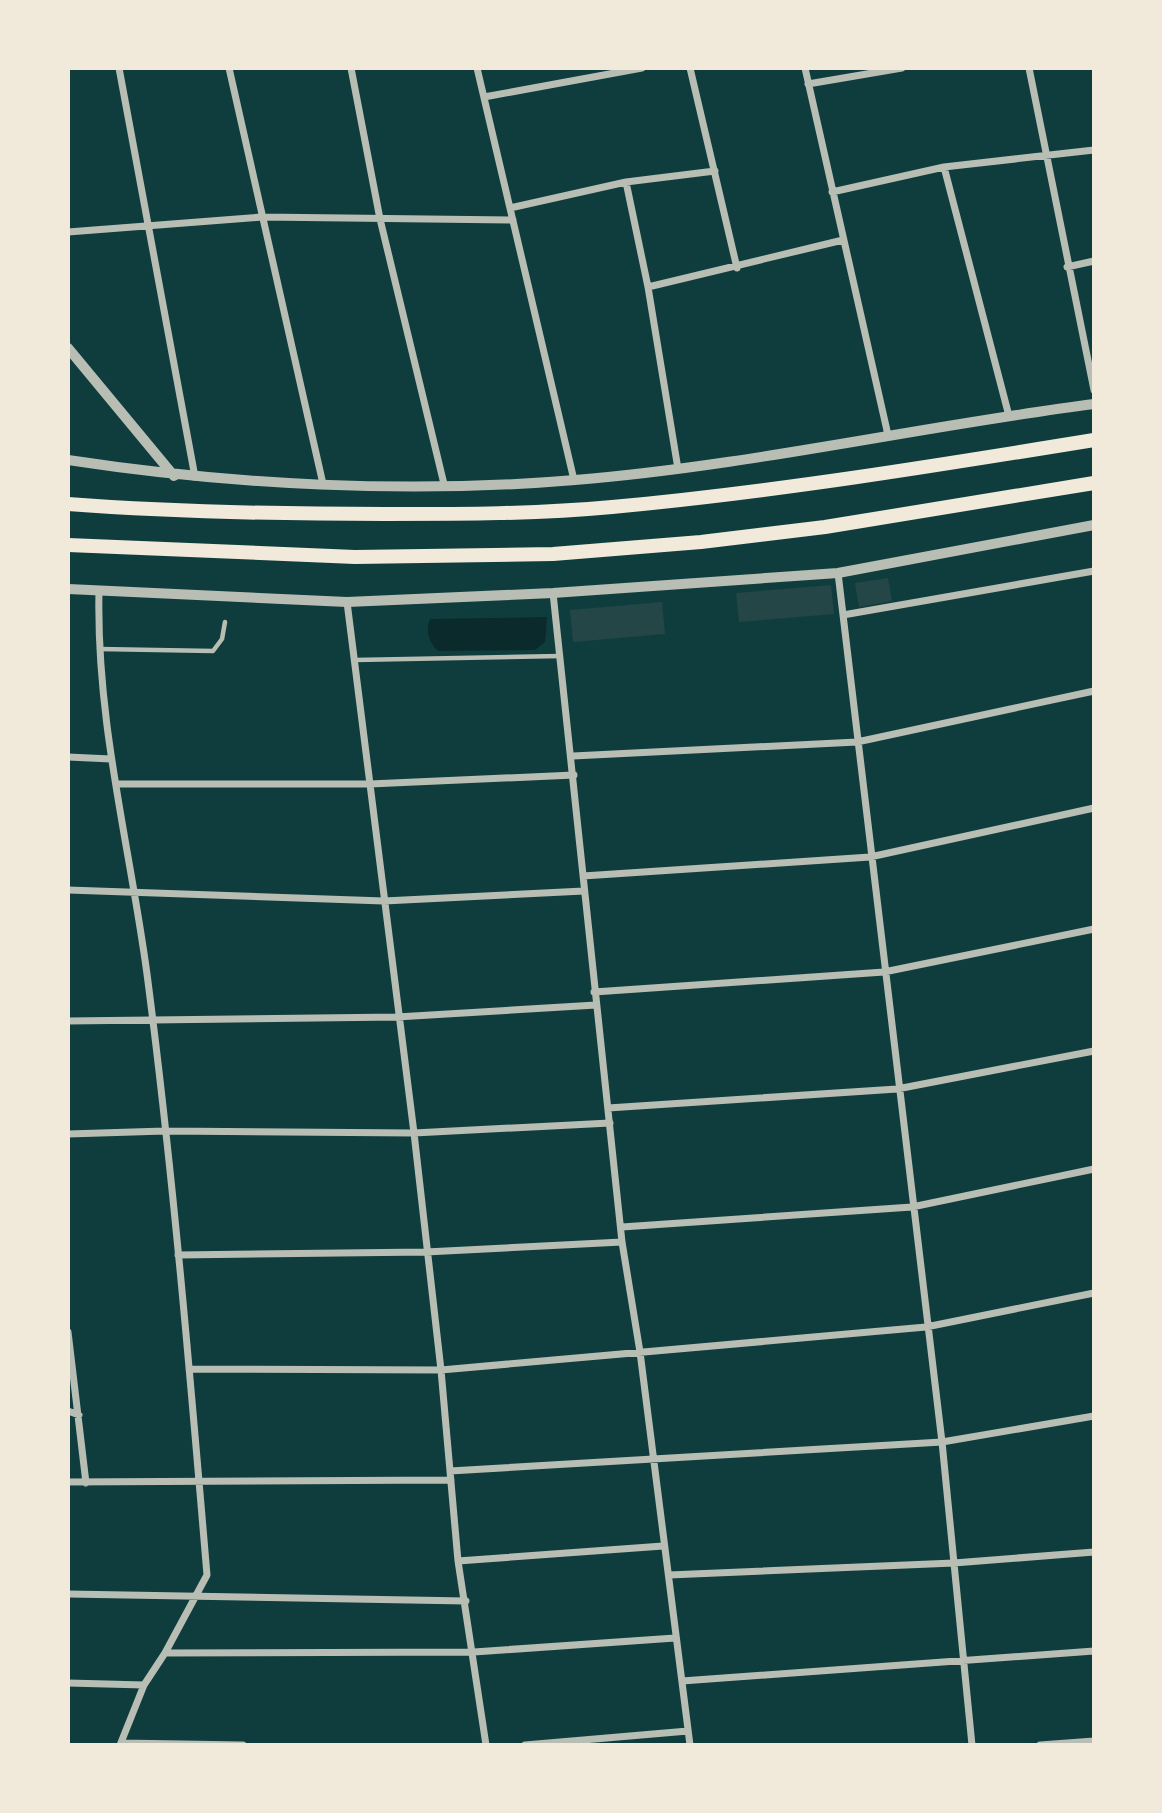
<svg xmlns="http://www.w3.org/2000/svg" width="1162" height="1813" viewBox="0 0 1162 1813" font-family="Jost,sans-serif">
  <rect width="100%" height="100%" fill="#0f3d3e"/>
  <path fill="#244646" d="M 888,578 L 892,601 L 859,607 L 855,583 Z
    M 831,585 L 834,614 L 739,622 L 736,593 Z
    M 662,602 L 665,634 L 573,642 L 570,610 Z"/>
  <path fill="#0a2a2b" d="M 547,617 L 545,642 L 535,650 L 438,651 C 429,642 425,631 430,619 Z"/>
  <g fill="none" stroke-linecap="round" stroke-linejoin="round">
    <path stroke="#b8beb3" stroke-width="4.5" d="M 99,649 L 213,651 L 222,639 L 225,622
      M 355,660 L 560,656"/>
    <path stroke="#b8beb3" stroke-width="7" d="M 119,68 L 195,477
      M 229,68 L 323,484
      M 351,68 L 380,219 L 444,484
      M 477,68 L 574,480
      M 690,68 L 737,268
      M 805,68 L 888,435
      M 1029,68 L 1094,390
      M 808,84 L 902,68
      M 484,97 L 642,68
      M 944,167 L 1009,416
      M 626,182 L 648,287 L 678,469
      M 832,192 L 944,167 L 1094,150
      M 510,208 L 626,182 L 715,171
      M 68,232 L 262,217 L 513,220
      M 1067,267 L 1094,261
      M 648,287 L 843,240
      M 838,573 L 942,1442 L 972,1745
      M 99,592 C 96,721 130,847 147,974 C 173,1173 190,1374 207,1575 L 165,1653 L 144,1685 L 120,1745
      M 553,593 L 622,1242 L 640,1352 L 690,1745
      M 347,602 L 414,1133 L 441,1370 L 458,1561 L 486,1745
      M 843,615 L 1094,571
      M 573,756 L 857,742 L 1094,691
      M 68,757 L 111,759
      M 117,784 L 370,784 L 574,775
      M 583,876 L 870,857 L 1094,808
      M 68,890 L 384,901 L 584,891
      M 594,992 L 884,972 L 1094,929
      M 68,1021 L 397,1017 L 596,1005
      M 608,1108 L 897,1089 L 1094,1051
      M 68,1134 L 165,1131 L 414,1133 L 610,1123
      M 622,1227 L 912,1207 L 1094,1169
      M 178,1255 L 426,1252 L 622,1242
      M 68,1332 L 86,1483
      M 189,1369 L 441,1370 L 926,1327 L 1094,1293
      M 68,1411 L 79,1415
      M 450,1471 L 942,1442 L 1094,1416
      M 68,1482 L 451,1480
      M 458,1561 L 663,1546
      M 669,1575 L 954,1563 L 1094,1552
      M 68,1594 L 466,1601
      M 165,1653 L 474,1652 L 675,1638
      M 682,1681 L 1094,1651
      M 68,1683 L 144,1685
      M 121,1743 L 243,1745
      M 525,1745 L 688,1731
      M 1040,1745 L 1094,1741"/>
    <path stroke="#b8beb3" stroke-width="10" d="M 68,348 L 174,476
      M 68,460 C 232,485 410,494 575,480 C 748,466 922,426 1094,404
      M 68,589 L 347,602 L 553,593 L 838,573 L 1094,525"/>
    <path stroke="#f1e9da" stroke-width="14" d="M 68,504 C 174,512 279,514 385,514 C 461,514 537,514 612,507 C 774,492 934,466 1094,440
      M 68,545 L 355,557 L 553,554 L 701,542 L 825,527 L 1094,483"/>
  </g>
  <rect width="1162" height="1813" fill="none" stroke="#f1e9da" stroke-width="140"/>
</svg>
